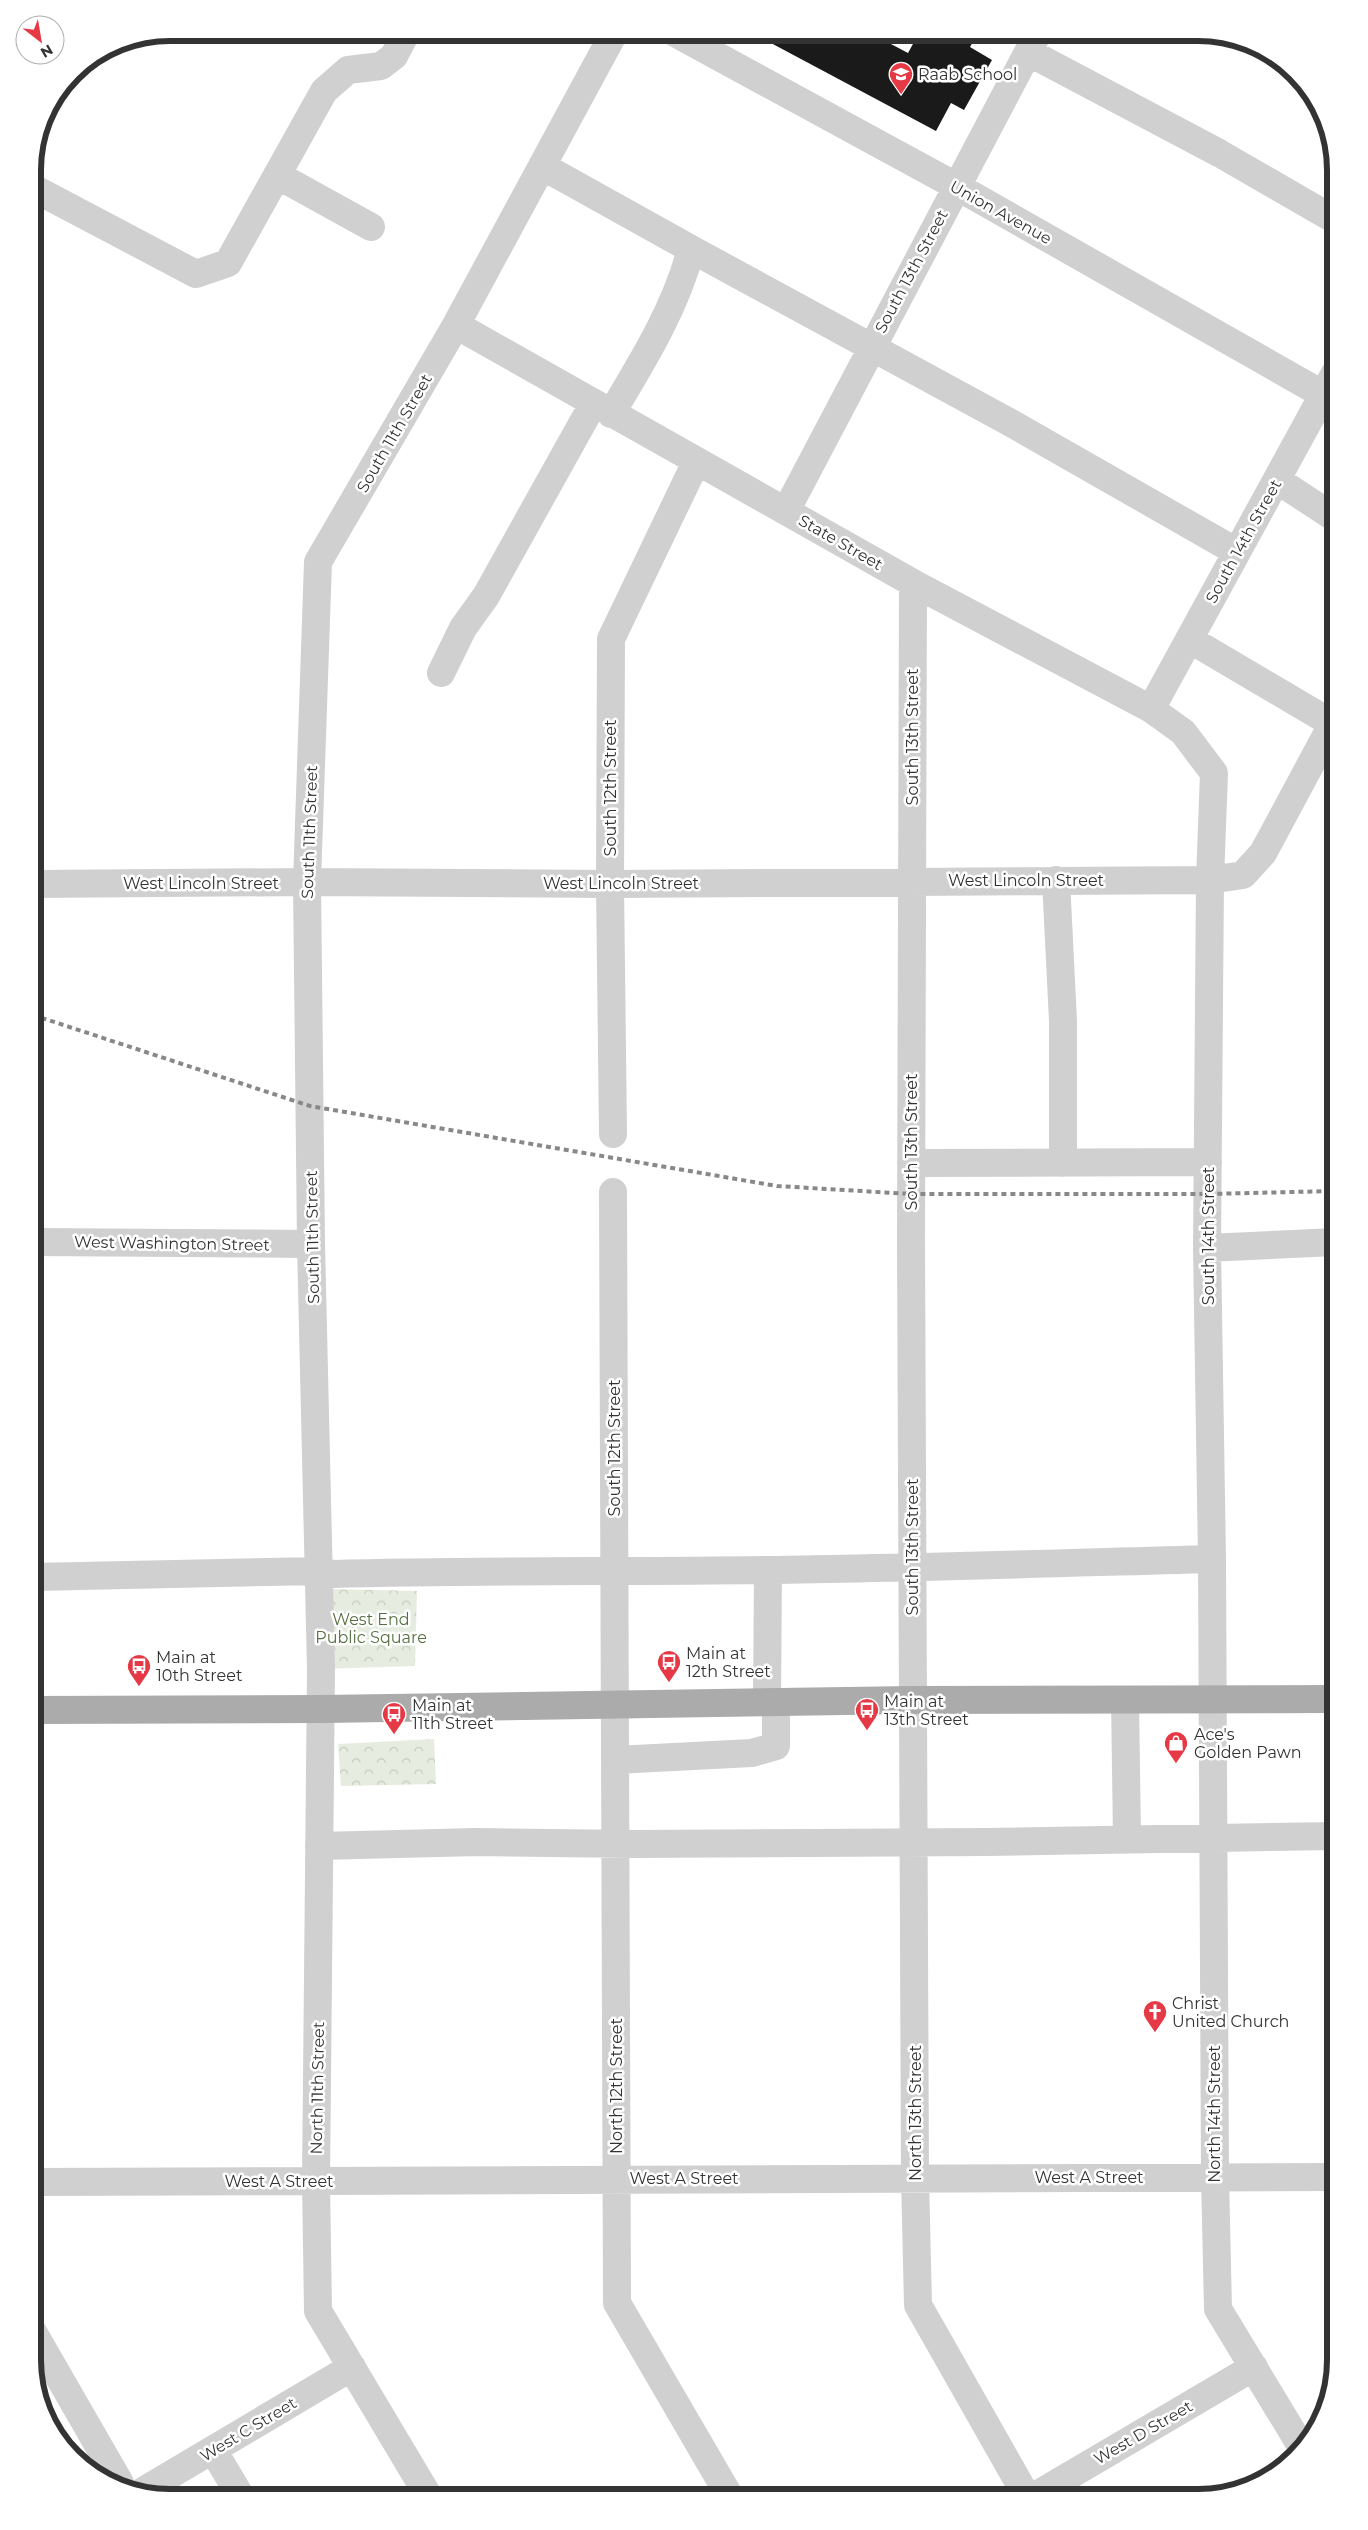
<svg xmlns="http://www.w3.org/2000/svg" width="1368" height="2530" viewBox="0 0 1368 2530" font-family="Montserrat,sans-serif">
  <defs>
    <pattern id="park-crowns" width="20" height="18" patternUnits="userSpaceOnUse" patternTransform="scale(1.25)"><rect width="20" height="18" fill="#e6ecdf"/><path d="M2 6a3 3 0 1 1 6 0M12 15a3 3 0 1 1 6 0" fill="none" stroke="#c6cbc0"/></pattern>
  </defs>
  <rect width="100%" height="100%" fill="#fff"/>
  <path fill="url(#park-crowns)" d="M 330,1589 L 417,1591 L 415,1666 L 321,1669 Z
    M 434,1739 L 436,1784 L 341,1786 L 338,1744 Z"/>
  <path fill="#1a1a1a" d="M 752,33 L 870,33 L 908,53 L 919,33 L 978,33 L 970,47 L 992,60 L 964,110 L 951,103 L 936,131 Z"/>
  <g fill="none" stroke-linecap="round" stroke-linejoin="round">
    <path stroke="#d0d0d0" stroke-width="28" d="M 675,33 L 956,186 L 1324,395
      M 1028,52 L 1219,153 L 1335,220
      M 542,166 L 691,249
      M 277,175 L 371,227
      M 33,188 L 196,274 L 228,263 L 324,91 L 348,70 L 381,66 L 394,56 L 406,33
      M 456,325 L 913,583 L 1151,709 L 1183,732 L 1214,773 L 1210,880 L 1207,1248 L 1212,1559 L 1215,2177 L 1218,2309 L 1301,2446
      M 611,414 C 642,362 676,308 691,249 L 1011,423 L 1237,552
      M 1277,480 L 1335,518
      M 786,511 L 1038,33
      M 913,583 L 911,1240 L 915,2177 L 918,2305 L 1027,2497
      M 1189,639 L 1333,724
      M 441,673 L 463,628 L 486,596 L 593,404
      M 1151,709 L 1335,373
      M 1056,880 L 1063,1021 L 1063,1163
      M 33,884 L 307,882 L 610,884 L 1210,880 L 1243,875 L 1263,853 L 1335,719
      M 613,1134 L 610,884 L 611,639 L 696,462
      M 911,1163 L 1208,1162
      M 613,1192 L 617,2303 L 730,2497
      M 33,1242 L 311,1244
      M 1207,1248 L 1335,1242
      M 33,1577 L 319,1571 L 333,1574 C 477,1570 621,1572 765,1570 C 914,1568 1063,1563 1212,1559
      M 1125,1700 L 1127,1838
      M 767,1702 L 768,1570
      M 615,1760 L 752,1753 L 776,1746 L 776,1702
      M 319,1846 L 477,1842 L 634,1844 L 987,1842 L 1335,1836
      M 33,2182 L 1335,2177
      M 33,2332 L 120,2483
      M 213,2450 L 241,2497
      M 143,2491 L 352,2367
      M 429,2497 L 318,2311 L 316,2181 L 321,1669 L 311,1244 L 307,882 L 318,562 L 456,325 L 614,33
      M 1033,2497 L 1254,2367"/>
    <path stroke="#ababab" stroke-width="28" d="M 33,1710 L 321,1709 L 913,1700 L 1335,1699"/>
    <path stroke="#888" stroke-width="4" stroke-dasharray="5 4" stroke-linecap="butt" d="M 33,1015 L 310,1106 L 777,1186 L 911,1194 L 1208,1194 L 1335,1191"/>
  </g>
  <defs>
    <g id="school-pin" transform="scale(1.25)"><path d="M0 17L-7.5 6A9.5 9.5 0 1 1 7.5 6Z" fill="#e63946" stroke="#fff"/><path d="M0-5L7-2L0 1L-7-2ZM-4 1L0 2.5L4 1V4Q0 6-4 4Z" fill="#fff"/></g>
    <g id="bus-pin" transform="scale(1.25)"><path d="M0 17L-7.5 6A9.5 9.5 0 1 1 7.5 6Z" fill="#e63946" stroke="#fff"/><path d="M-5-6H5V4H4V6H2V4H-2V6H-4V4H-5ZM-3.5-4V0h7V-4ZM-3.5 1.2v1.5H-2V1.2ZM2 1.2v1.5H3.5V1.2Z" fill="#fff"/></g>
    <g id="shop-pin" transform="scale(1.25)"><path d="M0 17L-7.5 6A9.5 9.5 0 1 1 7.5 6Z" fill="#e63946" stroke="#fff"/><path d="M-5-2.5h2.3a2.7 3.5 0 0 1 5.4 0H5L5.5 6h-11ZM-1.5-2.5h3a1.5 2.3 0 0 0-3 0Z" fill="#fff"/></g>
    <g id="church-pin" transform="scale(1.25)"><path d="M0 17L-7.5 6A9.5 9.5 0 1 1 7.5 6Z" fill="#e63946" stroke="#fff"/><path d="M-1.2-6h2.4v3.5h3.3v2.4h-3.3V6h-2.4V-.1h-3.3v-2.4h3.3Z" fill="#fff"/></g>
  </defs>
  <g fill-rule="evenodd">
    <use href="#school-pin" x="901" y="74"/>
    <use href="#bus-pin" x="669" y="1662"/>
    <use href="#bus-pin" x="139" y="1666"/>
    <use href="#bus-pin" x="867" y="1710"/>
    <use href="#bus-pin" x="394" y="1714"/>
    <use href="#shop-pin" x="1176" y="1743"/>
    <use href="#church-pin" x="1155" y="2012"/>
  </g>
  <g text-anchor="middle" stroke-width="5" stroke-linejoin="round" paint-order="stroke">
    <g font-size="16" fill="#333" stroke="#fff" text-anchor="start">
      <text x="918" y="80">Raab School</text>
      <text x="686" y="1659">Main at<tspan x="686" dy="18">12th Street</tspan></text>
      <text x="156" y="1663">Main at<tspan x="156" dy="18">10th Street</tspan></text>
      <text x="884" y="1707">Main at<tspan x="884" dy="18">13th Street</tspan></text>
      <text x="412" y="1711">Main at<tspan x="412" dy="18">11th Street</tspan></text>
      <text x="1194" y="1740">Ace's<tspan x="1194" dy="18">Golden Pawn</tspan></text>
      <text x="1172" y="2009">Christ<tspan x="1172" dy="18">United Church</tspan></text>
    </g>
    <g font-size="16" fill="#333" stroke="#fff">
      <text transform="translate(1001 212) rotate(29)" y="6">Union Avenue</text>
      <text transform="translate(911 271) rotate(-62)" y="6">South 13th Street</text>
      <text transform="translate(394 433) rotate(-60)" y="6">South 11th Street</text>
      <text transform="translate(1243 541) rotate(-61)" y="6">South 14th Street</text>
      <text transform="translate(841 542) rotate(30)" y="6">State Street</text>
      <text transform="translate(912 737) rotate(-90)" y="6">South 13th Street</text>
      <text transform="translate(610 788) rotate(-90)" y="6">South 12th Street</text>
      <text transform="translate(309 832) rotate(-88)" y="6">South 11th Street</text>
      <text x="1026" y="886">West Lincoln Street</text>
      <text x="201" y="889">West Lincoln Street</text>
      <text x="621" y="889">West Lincoln Street</text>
      <text transform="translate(911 1142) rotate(-90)" y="6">South 13th Street</text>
      <text transform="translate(1208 1236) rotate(-90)" y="6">South 14th Street</text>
      <text transform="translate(312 1237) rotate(-91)" y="6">South 11th Street</text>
      <text transform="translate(172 1243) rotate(1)" y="6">West Washington Street</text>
      <text transform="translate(614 1448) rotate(-90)" y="6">South 12th Street</text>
      <text transform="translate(912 1547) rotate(-90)" y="6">South 13th Street</text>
      <text transform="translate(616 2086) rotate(-90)" y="6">North 12th Street</text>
      <text transform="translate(317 2088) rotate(-89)" y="6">North 11th Street</text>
      <text transform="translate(915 2113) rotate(-90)" y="6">North 13th Street</text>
      <text transform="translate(1214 2114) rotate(-90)" y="6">North 14th Street</text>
      <text x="1089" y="2183">West A Street</text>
      <text x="684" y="2184">West A Street</text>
      <text x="279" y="2187">West A Street</text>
      <text transform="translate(248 2429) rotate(-31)" y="6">West C Street</text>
      <text transform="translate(1143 2432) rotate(-30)" y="6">West D Street</text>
    </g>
    <g font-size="16" fill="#56703f" stroke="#fff">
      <text x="371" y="1625">West End<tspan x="371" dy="18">Public Square</tspan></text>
    </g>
  </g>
  <path d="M0 0H1368V2530H0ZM170 41H1198A129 129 0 0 1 1327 170V2360A129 129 0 0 1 1198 2489H170A129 129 0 0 1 41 2360V170A129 129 0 0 1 170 41Z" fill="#fff" fill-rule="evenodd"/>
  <path fill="none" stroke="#333" stroke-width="6" d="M170 41H1198A129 129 0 0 1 1327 170V2360A129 129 0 0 1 1198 2489H170A129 129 0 0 1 41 2360V170A129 129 0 0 1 170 41Z"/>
  <g transform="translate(40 40) rotate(149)"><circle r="24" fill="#ffffff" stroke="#adadad"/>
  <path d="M0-4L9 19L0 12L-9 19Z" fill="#e63946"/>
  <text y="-8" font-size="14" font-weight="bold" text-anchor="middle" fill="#333333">N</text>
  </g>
</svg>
